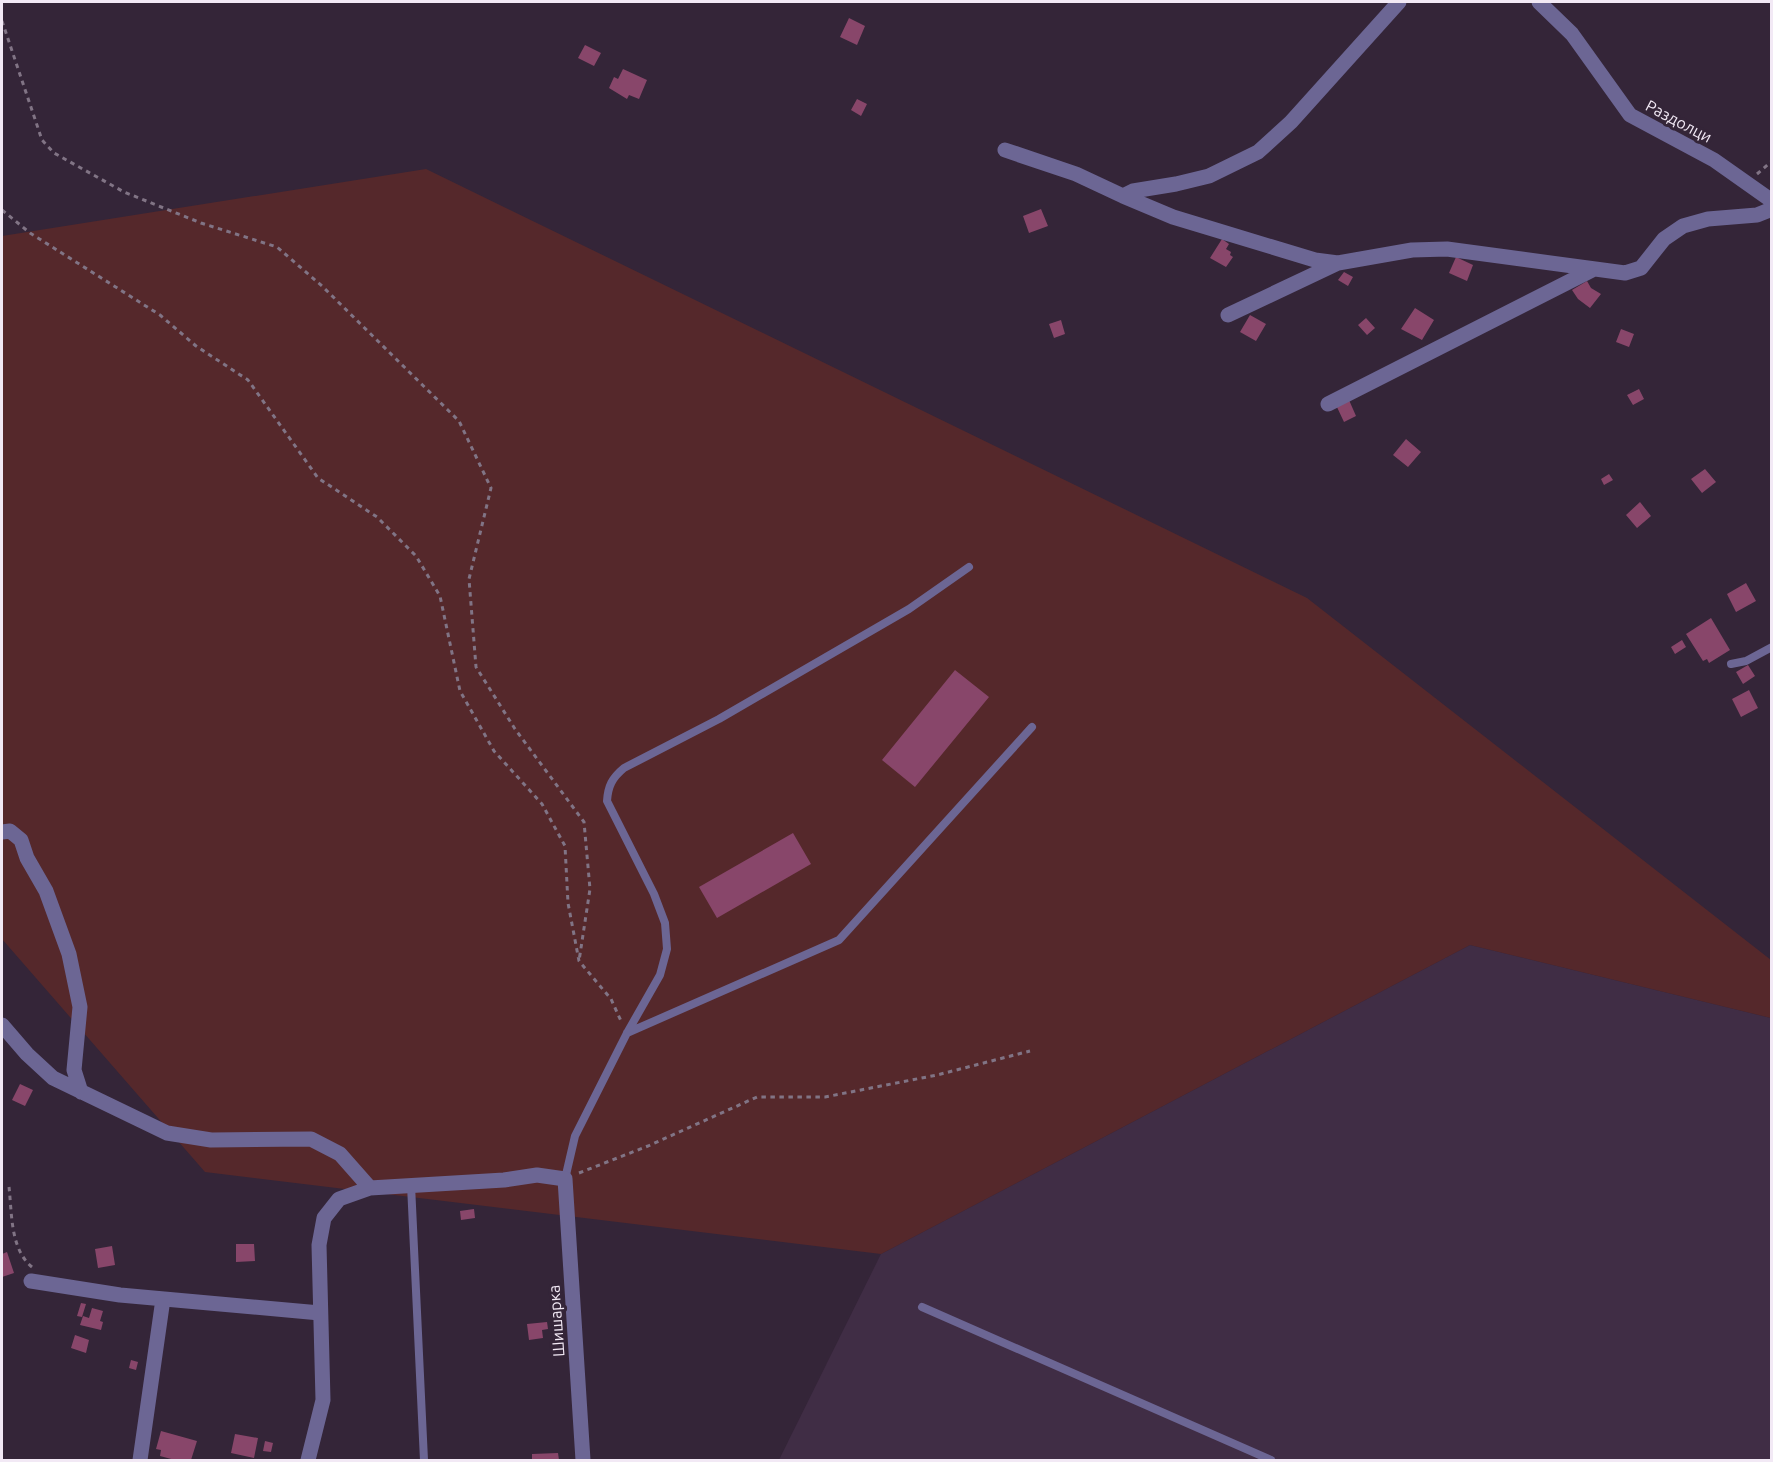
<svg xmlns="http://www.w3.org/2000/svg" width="1773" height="1462" viewBox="0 0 1773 1462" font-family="Ubuntu,sans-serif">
  <rect width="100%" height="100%" fill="#342538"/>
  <path fill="#402d45" d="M 1470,945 L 1771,1018 L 1771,1460 L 779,1460 L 881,1254 Z"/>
  <path fill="#55282b" d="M 426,169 L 1307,598 L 1771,960 L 1771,1018 L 1470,945 L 881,1254 L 205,1172 L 2,939 L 2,236 Z"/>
  <path fill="#88466a" d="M 849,18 L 865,26 L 857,45 L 840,37 Z
    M 585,45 L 601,53 L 594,66 L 578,58 Z
    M 623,69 L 647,80 L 639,99 L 629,95 L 627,99 L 609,88 L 614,77 L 618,79 Z
    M 857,99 L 867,104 L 861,116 L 851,110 Z
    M 1041,209 L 1048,226 L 1029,233 L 1023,216 Z
    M 1222,239 L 1229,244 L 1226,249 L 1231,252 L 1230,255 L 1233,257 L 1226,267 L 1210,258 Z
    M 1456,257 L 1473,265 L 1467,281 L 1449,273 Z
    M 1344,272 L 1353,277 L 1348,286 L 1338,280 Z
    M 1587,281 L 1591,288 L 1601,294 L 1590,308 L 1578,299 L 1572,290 Z
    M 1415,308 L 1434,320 L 1422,340 L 1401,329 Z
    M 1250,315 L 1266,324 L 1256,341 L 1240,332 Z
    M 1366,318 L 1375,328 L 1367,335 L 1358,325 Z
    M 1061,320 L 1065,334 L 1054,338 L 1049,324 Z
    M 1621,329 L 1634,334 L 1629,347 L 1616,342 Z
    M 1639,389 L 1644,399 L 1633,405 L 1627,395 Z
    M 1349,400 L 1356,416 L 1344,422 L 1336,405 Z
    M 1406,439 L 1421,452 L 1408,467 L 1393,455 Z
    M 1705,469 L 1716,482 L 1702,493 L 1691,479 Z
    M 1609,474 L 1613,480 L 1604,485 L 1601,479 Z
    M 1640,502 L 1651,516 L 1637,528 L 1626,515 Z
    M 1746,583 L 1756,601 L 1736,612 L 1727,594 Z
    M 1711,618 L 1730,650 L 1709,663 L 1707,659 L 1703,661 L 1686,634 Z
    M 1682,640 L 1686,647 L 1675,654 L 1671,647 Z
    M 1748,665 L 1755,676 L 1743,684 L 1736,672 Z
    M 955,670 L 989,697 L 915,787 L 882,760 Z
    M 1749,690 L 1758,708 L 1741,717 L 1732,699 Z
    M 793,833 L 811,864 L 717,918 L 699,887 Z
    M 20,1084 L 33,1090 L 25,1106 L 12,1100 Z
    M 474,1209 L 475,1218 L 461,1220 L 460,1211 Z
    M 236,1244 L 254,1244 L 255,1261 L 236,1262 Z
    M 112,1246 L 115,1265 L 98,1268 L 95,1249 Z
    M 7,1252 L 14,1273 L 2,1277 L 2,1254 Z
    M 81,1303 L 86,1304 L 82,1317 L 77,1316 Z
    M 92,1308 L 103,1311 L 100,1321 L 103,1322 L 101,1330 L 80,1325 L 83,1316 L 89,1318 Z
    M 547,1322 L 548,1329 L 542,1330 L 543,1338 L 529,1340 L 527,1324 Z
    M 75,1335 L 89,1340 L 86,1353 L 71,1348 Z
    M 131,1360 L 138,1362 L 136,1370 L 129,1368 Z
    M 161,1431 L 197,1441 L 191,1460 L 175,1460 L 160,1456 L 161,1450 L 156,1449 Z
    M 235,1434 L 258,1438 L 254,1458 L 231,1453 Z
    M 265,1441 L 273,1443 L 271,1452 L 263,1451 Z
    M 558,1453 L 559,1460 L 532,1460 L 532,1454 Z"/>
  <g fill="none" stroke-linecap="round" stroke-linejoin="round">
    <path stroke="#817485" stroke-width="3" stroke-dasharray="4.5 4.5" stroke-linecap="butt" d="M 2,21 L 42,140 L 54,153 L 124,192 L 201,223 L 277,247 L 322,286 L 459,421 L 491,488 L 469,579 L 476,667 L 515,729 L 584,822 L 590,889 L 579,961
      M 1757,174 L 1772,161
      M 2,210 L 30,233 L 160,315 L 196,346 L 248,380 L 318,478 L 377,517 L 416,556 L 440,596 L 460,691 L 494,751 L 542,804 L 565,846 L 568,903 L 579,961 L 611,999 L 621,1021
      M 579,1173 L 648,1146 L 757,1097 L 825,1097 L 937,1075 L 1030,1051
      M 9,1187 C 12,1213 10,1249 32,1267"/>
    <path stroke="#6c6694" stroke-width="8" d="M 1731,664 L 1746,661 L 1772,647
      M 627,1033 L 839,940 L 1032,727
      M 565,1179 L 575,1136 L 627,1033 L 660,975 L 667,949 L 665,923 L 654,894 L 607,801 C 608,786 612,778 624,768 L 719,719 L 909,609 L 969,567
      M 411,1185 L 424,1460
      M 922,1307 L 1271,1460"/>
    <path stroke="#6c6694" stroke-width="15" d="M 1539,2 L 1572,34 L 1630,115 L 1714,160 L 1772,201
      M 1005,150 L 1076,174 L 1123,196 L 1133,191 L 1176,184 L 1209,176 L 1258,152 L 1291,122 L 1399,2
      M 1123,196 L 1173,217 L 1315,260 L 1338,263 L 1412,250 L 1447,249 L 1625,273 L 1641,268 L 1664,239 L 1683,226 L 1708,219 L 1757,215 L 1772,209
      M 1228,315 L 1338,263
      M 1328,404 L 1594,269
      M 2,832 L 10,831 L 21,840 L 27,858 L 46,891 L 69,954 L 80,1007 L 74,1070 L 81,1092
      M 2,1025 L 27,1054 L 53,1078 L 167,1133 L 211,1140 L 311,1139 L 340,1154 L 370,1188
      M 31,1281 L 120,1295 L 320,1313
      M 140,1460 L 163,1299
      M 308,1460 L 323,1400 L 319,1245 L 324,1218 L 339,1199 L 370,1188 L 504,1180 L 537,1175 L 565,1179 L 583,1460"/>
  </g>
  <g text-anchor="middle" stroke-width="6" stroke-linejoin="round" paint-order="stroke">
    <g font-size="16" fill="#f2e9f5" stroke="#342538">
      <text transform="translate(1679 121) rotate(28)" y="6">Раздолци</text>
      <text transform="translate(556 1321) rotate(-94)" y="6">Шишарка</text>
    </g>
  </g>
  <rect width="1773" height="1462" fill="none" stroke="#f2e9f5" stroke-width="6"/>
</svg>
